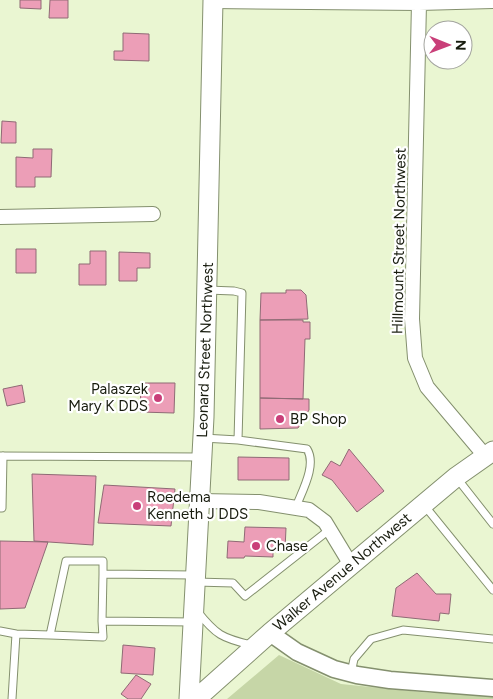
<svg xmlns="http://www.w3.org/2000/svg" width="493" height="699" viewBox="0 0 493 699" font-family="Figtree,sans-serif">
  <rect width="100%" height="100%" fill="#eaf6d2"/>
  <path fill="#c6d6a7" d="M 279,655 L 341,684 L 430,693 L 493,694 L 493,699 L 227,699 Z"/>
  <path fill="#ec9eb7" stroke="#8f6a75" d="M 20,0 L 41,0 L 41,9 L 20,8 Z
    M 50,0 L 68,0 L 68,18 L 49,18 Z
    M 123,33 L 149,34 L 149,61 L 114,60 L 114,51 L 123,51 Z
    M 2,121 L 16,122 L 16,143 L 1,143 Z
    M 33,149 L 52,149 L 51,177 L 35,177 L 35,187 L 16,187 L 16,157 L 33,158 Z
    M 16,249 L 36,249 L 36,273 L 16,273 Z
    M 90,251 L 106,251 L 106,285 L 79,285 L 79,264 L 90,264 Z
    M 119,252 L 150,253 L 150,268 L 137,268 L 137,281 L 119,281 Z
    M 286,290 L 301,290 L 306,295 L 308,319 L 260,320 L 261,293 L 286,293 Z
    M 260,320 L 303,320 L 303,322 L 310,322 L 310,339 L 305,339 L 303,399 L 260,398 Z
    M 141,383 L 175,383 L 174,413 L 140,412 Z
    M 22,385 L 25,402 L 7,406 L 3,389 Z
    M 260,398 L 309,399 L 309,410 L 298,428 L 260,429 Z
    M 349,449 L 384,491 L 357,512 L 332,480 L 322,475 L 331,461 L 340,466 Z
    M 238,457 L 289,458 L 289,480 L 238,480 Z
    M 32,474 L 96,476 L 93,545 L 34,541 Z
    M 104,485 L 175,489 L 171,526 L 98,523 Z
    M 245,527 L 286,528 L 285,550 L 273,550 L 273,557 L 245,556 L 244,558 L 227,558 L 228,541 L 244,542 Z
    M 0,541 L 48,542 L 25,608 L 0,609 Z
    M 417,573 L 436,594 L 451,594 L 449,614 L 440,613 L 439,621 L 392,616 L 396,588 Z
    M 123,645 L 155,648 L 153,675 L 121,673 Z
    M 136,675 L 151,684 L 141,699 L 128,699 L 121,694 Z"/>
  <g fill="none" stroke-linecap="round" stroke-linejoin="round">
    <g stroke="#84906e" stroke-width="9">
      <path id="service" d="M 203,438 L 238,440 L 242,293 L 234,291 L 207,290
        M 238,440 L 307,449 C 317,465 302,491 296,507
        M 0,456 L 202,457
        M 456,477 L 493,524
        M 424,505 L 493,590
        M 0,508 L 2,508 L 3,456
        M 196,582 L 233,583 L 245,596 L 329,530
        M 197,611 C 216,635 222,638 251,645
        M 102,621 L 103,574
        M 0,631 L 16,634
        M 50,635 L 103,637 L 102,621 L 193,622
        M 351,673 L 354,659 L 371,639 L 403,630 L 493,639
        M 12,699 L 16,634 L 50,635 L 66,561 L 103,561 L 103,574 L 193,575"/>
    </g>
    <g stroke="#84906e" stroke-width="16">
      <path id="minor" d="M 213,1 L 419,3 L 493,1
        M 419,3 L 412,319 L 415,358 L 427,387 L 486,457
        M 0,217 L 153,214
        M 200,501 L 259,502 L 309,510 L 325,522 L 351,565"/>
    </g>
    <g stroke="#84906e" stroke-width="19">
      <path id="tertiary" d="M 270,633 L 297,652 L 334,669 L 357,675 L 390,680 L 493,688"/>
    </g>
    <g stroke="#84906e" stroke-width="21">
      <path id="secondary" d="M 189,699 L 204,417 L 213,0
        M 196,699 L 270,633 L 456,477 L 493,451"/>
    </g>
    <use href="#service" stroke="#fff" stroke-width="7"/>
    <use href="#minor" stroke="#fff" stroke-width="14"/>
    <use href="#tertiary" stroke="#fff" stroke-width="16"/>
    <use href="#secondary" stroke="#fff" stroke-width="19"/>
  </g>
  <g fill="#c93f79" stroke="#fff" stroke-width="2">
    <circle cx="158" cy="398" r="5"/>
    <circle cx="280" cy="419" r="5"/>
    <circle cx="137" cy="506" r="5"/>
    <circle cx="256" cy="546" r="5"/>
  </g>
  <g text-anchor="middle" stroke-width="4.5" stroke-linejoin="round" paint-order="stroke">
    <g font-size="15" fill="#181c0f" stroke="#fff">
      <text transform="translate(399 241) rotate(-89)" y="5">Hillmount Street Northwest</text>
      <text transform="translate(205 350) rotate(-88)" y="5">Leonard Street Northwest</text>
      <text transform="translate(342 572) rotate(-40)" y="5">Walker Avenue Northwest</text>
    </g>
    <g font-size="15" fill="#181c0f" stroke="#fff" text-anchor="start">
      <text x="148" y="394" text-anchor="end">Palaszek<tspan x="148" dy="17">Mary K DDS</tspan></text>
      <text x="290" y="424">BP Shop</text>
      <text x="147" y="502">Roedema<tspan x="147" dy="17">Kenneth J DDS</tspan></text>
      <text x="266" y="551">Chase</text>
    </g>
  </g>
  <g transform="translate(448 45) rotate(91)"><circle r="24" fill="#ffffff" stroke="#a3a49f"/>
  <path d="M0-4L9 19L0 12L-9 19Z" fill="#c93f79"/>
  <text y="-8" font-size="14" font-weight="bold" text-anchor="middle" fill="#181c0f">N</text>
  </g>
</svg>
